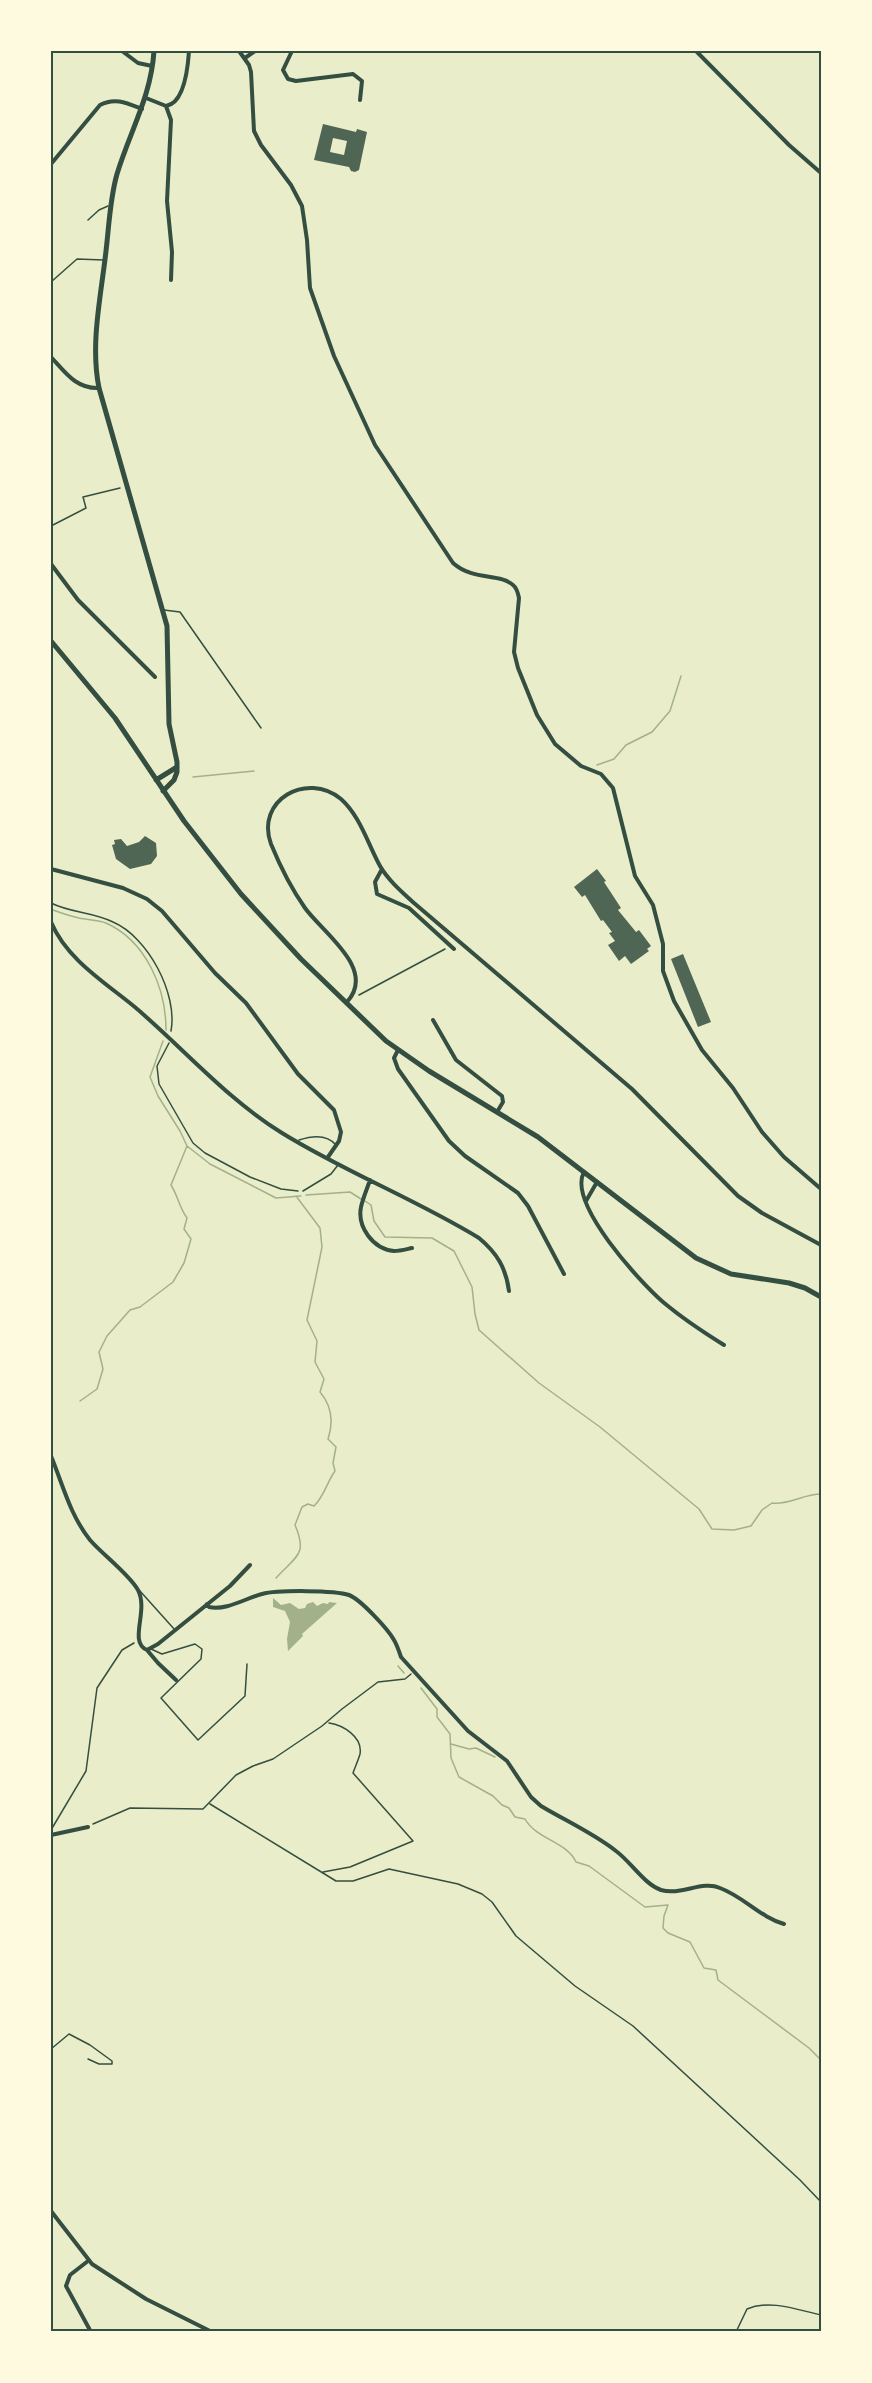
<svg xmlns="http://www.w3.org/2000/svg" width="872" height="2383" viewBox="0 0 872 2383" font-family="'Titillium Web',sans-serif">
  <rect width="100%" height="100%" fill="#e9edc9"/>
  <path fill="#a3b18a" d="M 273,1598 L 281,1605 L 290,1603 L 299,1609 L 305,1608 L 307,1604 L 313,1602 L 317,1606 L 323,1603 L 328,1604 L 329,1602 L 337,1603 L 302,1634 L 303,1636 L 288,1651 L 287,1639 L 290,1622 L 285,1611 L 273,1607 Z"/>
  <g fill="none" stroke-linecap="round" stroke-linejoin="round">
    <path stroke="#a3b18a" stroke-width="1.5" d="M 597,765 L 614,759 L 626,745 L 652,732 L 670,711 L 681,676
      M 193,777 L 254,771
      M 53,910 C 61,913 70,916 79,918 C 88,920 98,920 106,923 C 146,941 166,988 166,1030
      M 163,1041 L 150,1077 L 158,1096 L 180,1131 L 187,1146 L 210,1164 L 276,1198 L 301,1196
      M 306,1195 L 350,1192 L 361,1199
      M 365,1201 L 371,1205 L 374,1221 L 385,1237 L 432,1238 L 454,1251 L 472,1287 L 475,1314 L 479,1330 L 539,1383 L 600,1427 L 699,1509 L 712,1529 L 734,1530 L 751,1526 L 762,1510 L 772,1503 C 790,1505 803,1494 821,1494
      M 80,1401 L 97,1389 L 103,1369 L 99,1352 L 107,1336 L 130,1310 L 140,1307 L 173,1282 L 184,1263 L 191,1239 L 184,1229 L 187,1218 C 179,1207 178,1196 171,1185 L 187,1146
      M 276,1578 C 296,1556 308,1555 295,1525 L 302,1507 L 308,1504 L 314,1506 C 324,1497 327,1482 335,1471 L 333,1463 L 336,1447 L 328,1439 C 334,1421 332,1406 320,1392 L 324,1379 L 315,1362 L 317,1341 L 307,1320 L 322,1247 L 320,1228 L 296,1196
      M 398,1666 L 404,1673
      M 421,1688 L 437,1709 L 437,1717 L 450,1734 L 451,1758 L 459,1777 L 493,1796 L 502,1805 L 509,1808 L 515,1817 L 525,1819 C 537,1840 566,1841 576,1862 L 589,1866 L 645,1907 L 668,1905 L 664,1916 L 663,1928 L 668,1933 L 690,1942 L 704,1968 L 716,1970 L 718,1980 L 809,2048 L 821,2060
      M 451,1744 L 469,1749 L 476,1748 L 495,1757"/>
  </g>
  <path fill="#4f6655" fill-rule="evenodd" d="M 323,124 L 356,132 L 357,129 L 367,132 L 359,170 L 355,172 L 351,171 L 349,167 L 314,160 ZM 333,138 L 347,141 L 344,155 L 330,152 Z
    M 145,836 L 156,843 L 157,856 L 151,864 L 130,869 L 116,859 L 112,845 L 115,844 L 114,840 L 121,839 L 127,846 L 139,842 Z
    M 597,869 L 606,881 L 604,882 L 621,908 L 618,910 L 636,932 L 639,930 L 651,946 L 647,949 L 649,951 L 631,964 L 625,956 L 619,961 L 608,945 L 615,941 L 609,933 L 612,932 L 603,920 L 601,921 L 585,895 L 582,897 L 574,887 Z
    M 683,954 L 711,1022 L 698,1027 L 671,959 Z"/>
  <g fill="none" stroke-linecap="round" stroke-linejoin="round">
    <path stroke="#344e41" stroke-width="1.5" d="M 51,526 L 86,508 L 83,497 L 120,488
      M 51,903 C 71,913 93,912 113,922 C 148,937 178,994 171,1031
      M 359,995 L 445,949
      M 169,1043 L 157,1066 L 159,1084 L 193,1143 L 205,1153 L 250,1177 L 281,1189 L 298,1191
      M 210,1804 L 336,1881 L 353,1881 L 389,1869 L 458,1884 L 482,1894 L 492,1902 L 516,1936 L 575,1986 L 633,2026 L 800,2180 L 821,2202
      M 93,1824 L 130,1808 L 203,1809 L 236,1775 L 253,1766 L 273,1759 L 322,1726 L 342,1709 L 378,1682 L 405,1679 L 411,1674
      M 51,1830 L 86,1771 L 97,1688 L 122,1650 L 134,1643
      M 323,1872 L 350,1867 L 413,1841 L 353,1773 C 355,1767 358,1761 360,1754 C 363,1737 343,1725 329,1723
      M 736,2332 L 747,2309 C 770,2299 798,2310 821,2315"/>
    <path stroke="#344e41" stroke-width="1.5" d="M 88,220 L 99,210 L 108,206
      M 51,282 L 77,259 L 104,260
      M 164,610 L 180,612 L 261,728
      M 299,1140 C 311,1136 327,1134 336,1145
      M 303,1191 L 331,1174 L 338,1165
      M 140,1591 L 175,1630
      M 151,1649 L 162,1654 L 195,1644 L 202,1649 L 201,1659 L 161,1698 L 198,1740 L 245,1696 L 247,1664
      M 51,2049 L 69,2034 L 90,2045 L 112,2061 L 112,2064 L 99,2064 L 88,2059"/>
    <path stroke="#344e41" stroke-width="4" d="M 122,51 L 138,63 L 152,66
      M 239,51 L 249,65 L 251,72 L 254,131 L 261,145 L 291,185 L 302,206 L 307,240 L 310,288 L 334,356 L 375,445 L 453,563 C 473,581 500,573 513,585 C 517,588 518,593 519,598 L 514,652 L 518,668 L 537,715 L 555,744 L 581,766 L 601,774 L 613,788 L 635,876 L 653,905 L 663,944 L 663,971 L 674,1001 L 702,1050 L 733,1088 L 762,1132 L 784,1157 L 821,1189
      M 292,51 L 283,70 L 288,79 L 296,81 L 353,74 L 362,81 L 360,100
      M 696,51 L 789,145 L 821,173
      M 245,58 L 255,51
      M 146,98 L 166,106 L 171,120 L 167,201 L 172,252 L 171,280
      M 166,106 C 185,103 188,66 189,51
      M 51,164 L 100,105 C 115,97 127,103 142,109
      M 51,357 C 65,372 76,389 99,388
      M 51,564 L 78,600 L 155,677
      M 51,869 L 123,888 L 147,899 L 162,911 L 215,973 L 246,1003 L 298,1074 L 334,1110 L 341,1132 L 339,1141 L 328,1157
      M 382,869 L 375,882 L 377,894 L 409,908 L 454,949
      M 51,922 C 67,960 106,983 136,1008 C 185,1050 227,1099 282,1133 C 345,1172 415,1199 479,1238 C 497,1253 506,1268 509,1291
      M 347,1002 C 377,969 323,933 305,908 C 291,888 280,866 271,844 C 255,800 307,771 341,799 C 360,816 368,844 380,866 C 388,880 402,892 414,903 L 632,1089 L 738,1196 L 762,1213 L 821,1245
      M 433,1020 L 456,1060 L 502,1096 L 503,1102 L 497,1112
      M 398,1050 L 394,1058 L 398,1069 L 449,1141 L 465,1156 L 518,1193 L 528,1206 L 564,1274
      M 584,1172 C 567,1203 640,1282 663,1302 C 682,1318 703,1332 724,1345
      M 370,1180 C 367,1189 363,1198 361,1207 C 357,1227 373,1249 394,1251 C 400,1251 407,1249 412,1248
      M 586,1201 L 597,1182
      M 51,1456 C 63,1485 70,1515 90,1540 C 103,1555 129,1574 138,1590 C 149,1611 128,1642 147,1650 L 158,1644 L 230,1586 L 250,1565
      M 207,1604 L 209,1607 C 226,1611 246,1598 262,1594 C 277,1590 335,1590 349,1595 C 360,1599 388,1629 394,1640 C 397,1645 399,1651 401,1657 L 468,1731 L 507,1761 L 531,1797 L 541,1806 C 566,1821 593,1833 616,1851 C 631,1862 644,1884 661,1890 C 681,1896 702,1880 720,1888 C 744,1897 760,1917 784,1924
      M 147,1650 L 158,1663 L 176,1680
      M 51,1835 L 88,1827
      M 51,2211 L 92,2264 L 146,2299 L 212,2332
      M 88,2261 L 70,2275 L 66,2286 L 91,2332
      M 51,2330 L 53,2332"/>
    <path stroke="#344e41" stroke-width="5" d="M 154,51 C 151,97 130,131 117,174 C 110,198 109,226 106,251 C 101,296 90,344 99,388 L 167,626 L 169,724 L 177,762 L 177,772 L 174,780 L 163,791
      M 51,641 L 115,718 L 184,821 L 241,894 L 301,959 L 386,1041 L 429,1071 L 538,1137 L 696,1258 L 731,1274 L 789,1283 L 805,1288 L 821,1297
      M 156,780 L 177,767"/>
  </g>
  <rect width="872" height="2383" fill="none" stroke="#fefae0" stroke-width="105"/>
  <rect x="52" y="52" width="768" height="2278" fill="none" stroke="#344e41" stroke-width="2"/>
</svg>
